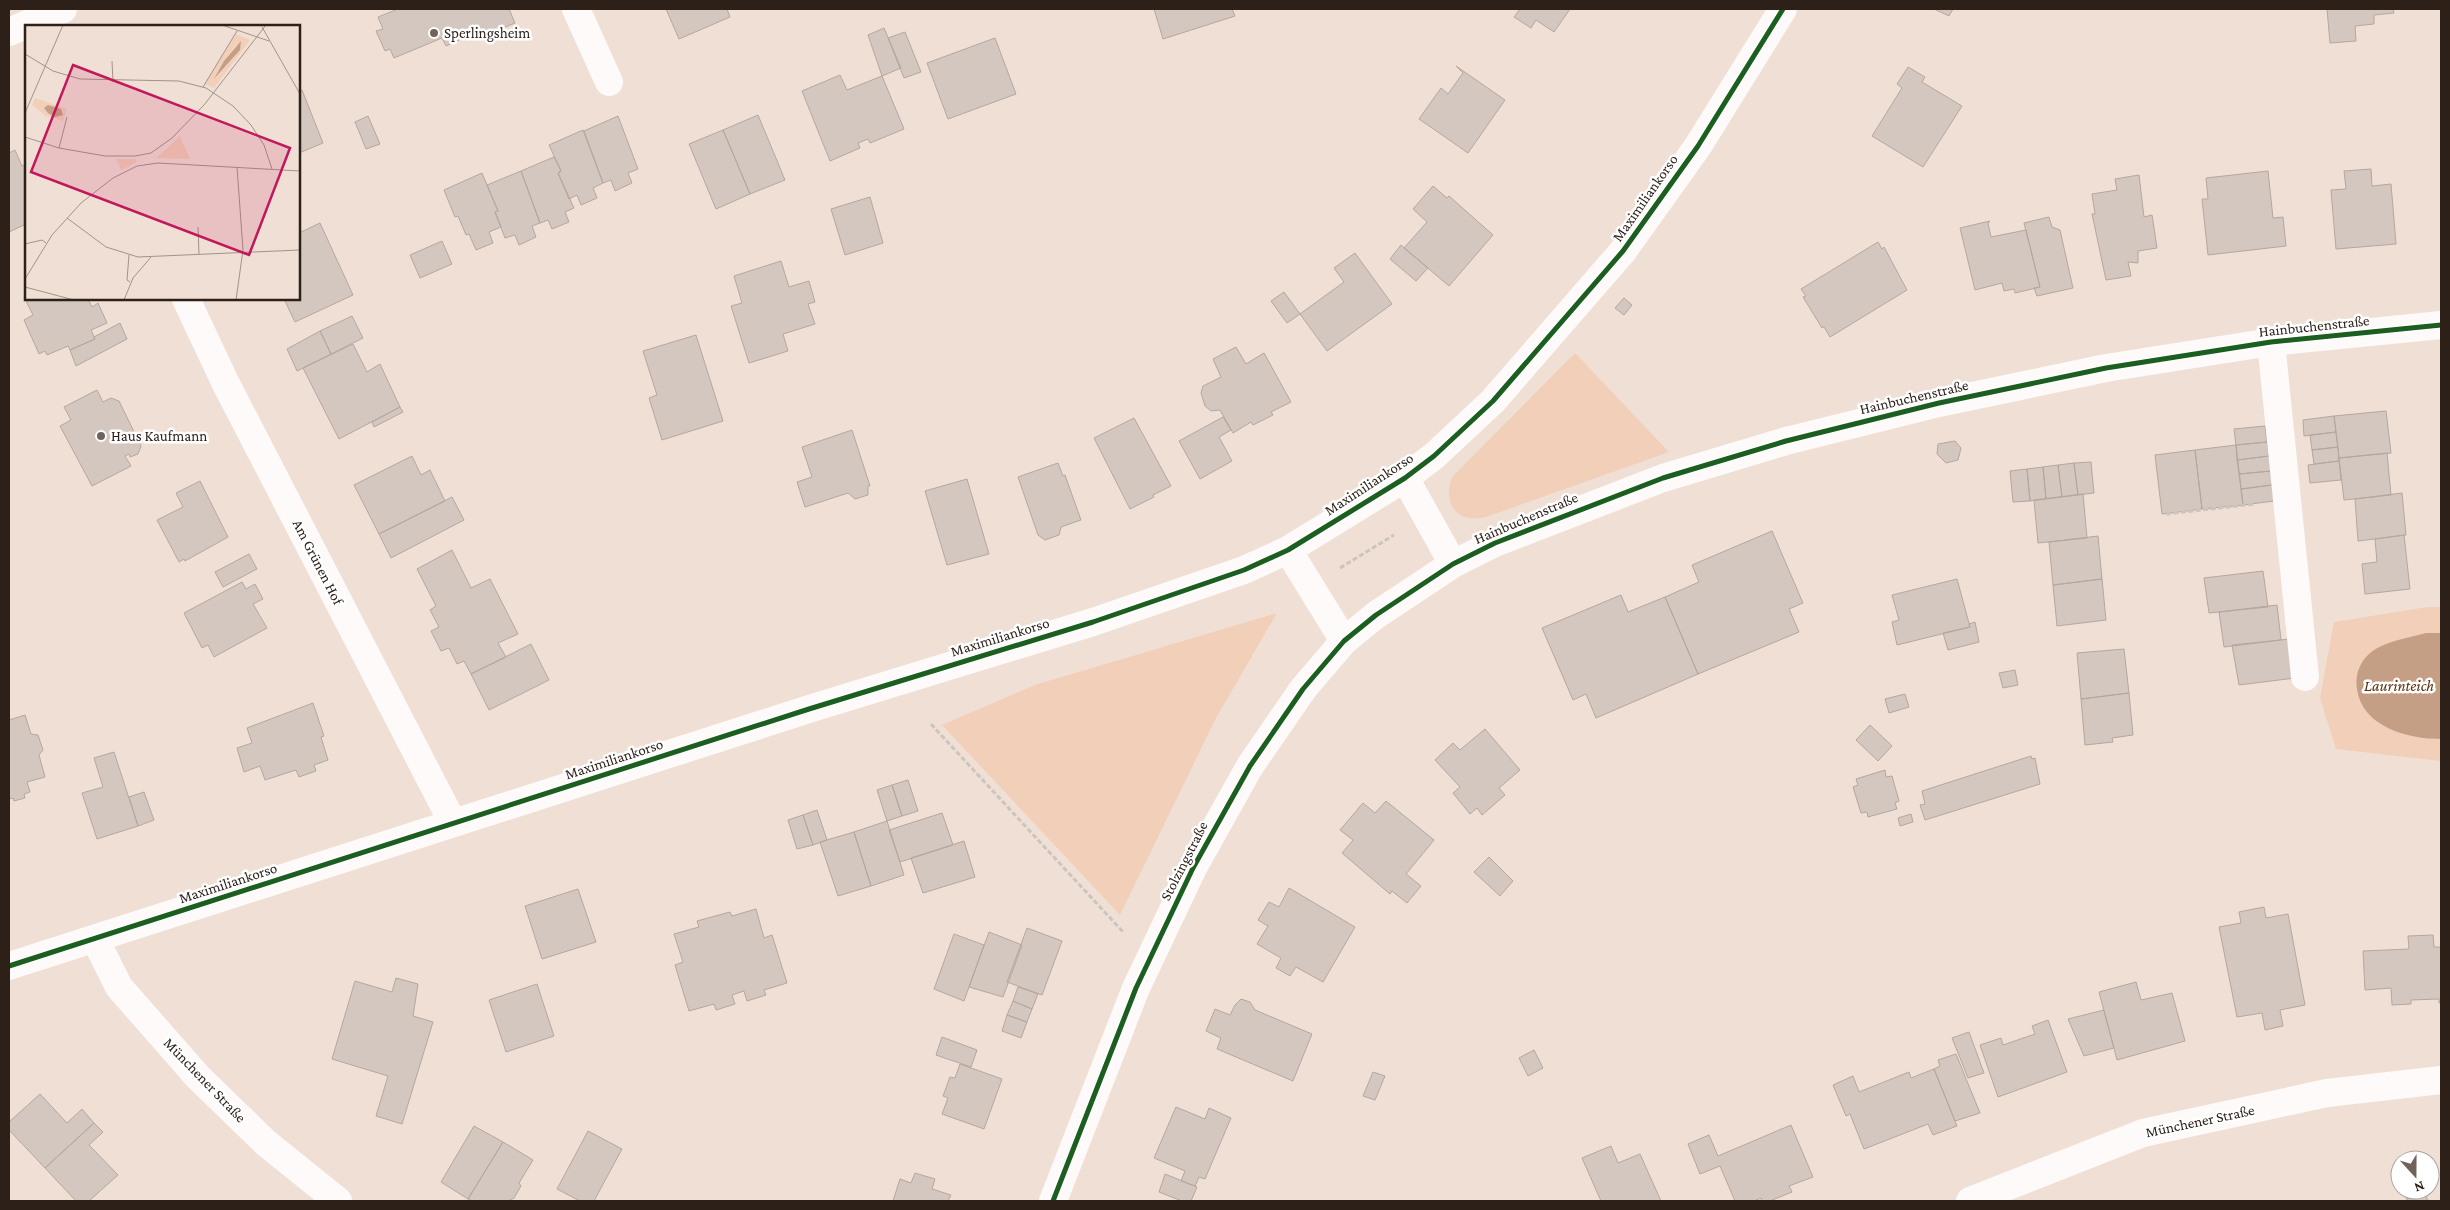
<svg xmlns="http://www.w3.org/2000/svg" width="2450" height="1210" viewBox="0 0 2450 1210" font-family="'Crimson Pro',serif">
  <rect width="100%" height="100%" fill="#f0dfd4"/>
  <path fill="#f2cfb9" d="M 1575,353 L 1669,452 L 1486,517 C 1457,524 1442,504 1452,477 Z
    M 2428,607 L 2441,607 L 2441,633 L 2426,633 L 2431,739 L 2441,739 L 2441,761 L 2336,749 L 2320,698 L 2334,622 Z
    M 1277,613 L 1216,718 L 1120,915 L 942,725 L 1035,685 Z"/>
  <path fill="#c59e86" d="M 2426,633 L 2441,633 L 2441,739 C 2408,739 2362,727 2357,689 C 2355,678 2358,666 2366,657 C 2381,641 2406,639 2426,633 Z"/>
  <path fill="#d4c7bf" stroke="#b5a79f" d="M 398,9 L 509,9 L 515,23 L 474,40 L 472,34 L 446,46 L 442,38 L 394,58 L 390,49 L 385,51 L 376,31 L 383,29 L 378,17 Z
    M 666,9 L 727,9 L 730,17 L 679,39 Z
    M 1154,9 L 1232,9 L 1235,16 L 1163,39 Z
    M 1520,9 L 1570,9 L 1554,32 L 1536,20 L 1531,28 L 1514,17 Z
    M 1934,9 L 1953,9 L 1949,16 Z
    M 2327,9 L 2393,9 L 2394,13 L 2374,15 L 2374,24 L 2355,26 L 2356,41 L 2330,43 Z
    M 884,28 L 901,68 L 882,76 L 868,35 Z
    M 905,32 L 921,72 L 904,78 L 888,38 Z
    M 995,38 L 1016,94 L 948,119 L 927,63 Z
    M 1456,66 L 1505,100 L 1468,153 L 1419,119 L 1441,88 L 1448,94 L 1463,73 Z
    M 1908,67 L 1925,77 L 1922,82 L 1962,106 L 1923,167 L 1872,136 L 1902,88 L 1897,84 Z
    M 840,75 L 847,90 L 882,76 L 904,129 L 870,143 L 868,139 L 858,143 L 860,148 L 830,161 L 802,91 Z
    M 302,90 L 323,143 L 299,153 L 299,91 Z
    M 758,115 L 785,180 L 750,194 L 723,130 Z
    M 368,116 L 380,144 L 366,149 L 355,122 Z
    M 618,116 L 638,169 L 628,173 L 632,183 L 615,191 L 611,180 L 603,183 L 584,131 Z
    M 583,130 L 603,183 L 593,188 L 597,198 L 581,205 L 577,195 L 569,199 L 558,173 L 561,171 L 549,145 Z
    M 723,130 L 750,194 L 716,209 L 689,144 Z
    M 15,150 L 22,166 L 26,164 L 26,224 L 9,232 L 9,153 Z
    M 554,157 L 561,171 L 558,173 L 574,208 L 565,212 L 569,222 L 552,229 L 548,220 L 540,223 L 521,171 Z
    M 2371,169 L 2372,186 L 2391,184 L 2396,244 L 2336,249 L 2331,190 L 2346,189 L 2344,171 Z
    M 521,171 L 540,223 L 532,226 L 536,237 L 519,245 L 515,235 L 505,238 L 495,212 L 498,211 L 487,185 Z
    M 2268,171 L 2273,218 L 2283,217 L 2286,246 L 2208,255 L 2202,199 L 2208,199 L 2206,178 Z
    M 482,173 L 498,211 L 495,212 L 501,227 L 489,232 L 493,243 L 476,250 L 469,234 L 466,235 L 458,216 L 455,217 L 444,190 Z
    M 2139,175 L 2144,217 L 2152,215 L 2157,248 L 2138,251 L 2138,263 L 2128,262 L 2131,276 L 2106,280 L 2092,214 L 2095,214 L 2092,194 L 2117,190 L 2115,179 Z
    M 1433,186 L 1447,198 L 1449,196 L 1493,235 L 1449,286 L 1404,248 L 1427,222 L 1413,209 Z
    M 870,197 L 883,243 L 845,255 L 831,209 Z
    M 2049,217 L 2052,227 L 2060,230 L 2073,288 L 2037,296 L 2034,288 L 2040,287 L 2024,223 Z
    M 1990,221 L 1988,223 L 1991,237 L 2026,230 L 2040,287 L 2015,293 L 2014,289 L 2004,291 L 2002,283 L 1975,290 L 1960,228 Z
    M 320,223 L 353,295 L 295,322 L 284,299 L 299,299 L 299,233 Z
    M 442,241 L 452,264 L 420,278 L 410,255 Z
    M 1878,242 L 1882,249 L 1884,247 L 1907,290 L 1830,337 L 1824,327 L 1822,328 L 1803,297 L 1806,296 L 1801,289 Z
    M 1401,245 L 1428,268 L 1416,281 L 1390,259 Z
    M 1355,253 L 1392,304 L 1327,351 L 1300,314 L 1344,282 L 1334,268 Z
    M 781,261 L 789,287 L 809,281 L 815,302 L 808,304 L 815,324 L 783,334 L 788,351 L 749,363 L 731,306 L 742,303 L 734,276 Z
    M 1284,292 L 1300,314 L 1287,323 L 1271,301 Z
    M 26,296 L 26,299 L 88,299 L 92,307 L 98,303 L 107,323 L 91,330 L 95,339 L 70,350 L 68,346 L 47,355 L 45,351 L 39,354 L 24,320 L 33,315 L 24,297 Z
    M 1624,298 L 1632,305 L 1624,315 L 1615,308 Z
    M 352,316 L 363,338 L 331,354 L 320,331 Z
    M 120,323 L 127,339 L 76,366 L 70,350 L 95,339 L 94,337 Z
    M 320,331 L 331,354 L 297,371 L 287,349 Z
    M 696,335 L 723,421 L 662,440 L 649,398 L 657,395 L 643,351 Z
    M 353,344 L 367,372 L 380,364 L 400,407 L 339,439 L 303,368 Z
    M 1236,347 L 1246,364 L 1264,353 L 1291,402 L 1271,412 L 1273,415 L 1253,425 L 1251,422 L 1233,433 L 1220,410 L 1211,411 L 1205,406 L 1201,393 L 1203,386 L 1221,377 L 1213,359 Z
    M 97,390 L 103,402 L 111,398 L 119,401 L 141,446 L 138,454 L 130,457 L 129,454 L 125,456 L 131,466 L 92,486 L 60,426 L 71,420 L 64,407 Z
    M 400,407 L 403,412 L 374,427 L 372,422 Z
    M 2386,411 L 2391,453 L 2339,458 L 2334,416 Z
    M 2334,416 L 2336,432 L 2304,436 L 2303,420 Z
    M 1223,417 L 1231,430 L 1219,437 L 1232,461 L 1200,479 L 1179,441 Z
    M 1134,418 L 1171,486 L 1153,495 L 1154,497 L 1130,509 L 1094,438 Z
    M 2265,426 L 2267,442 L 2236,445 L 2234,429 Z
    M 852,430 L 870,486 L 868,486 L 868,495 L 855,499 L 848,493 L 805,507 L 797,482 L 812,477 L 802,447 Z
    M 2336,432 L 2338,447 L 2312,450 L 2310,435 Z
    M 1955,441 L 1961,448 L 1958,460 L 1946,463 L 1937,454 L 1938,444 Z
    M 2267,442 L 2269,456 L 2237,460 L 2236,445 Z
    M 2236,445 L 2243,505 L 2202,509 L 2195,450 Z
    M 2338,447 L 2339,461 L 2314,464 L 2312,450 Z
    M 2195,450 L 2202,509 L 2162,514 L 2155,455 Z
    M 2387,453 L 2391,495 L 2344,500 L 2339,458 Z
    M 412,456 L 421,475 L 430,470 L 445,501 L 379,534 L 354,485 Z
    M 2269,456 L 2271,471 L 2239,474 L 2237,460 Z
    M 2339,461 L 2341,480 L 2310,483 L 2308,465 Z
    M 2091,462 L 2094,493 L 2078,495 L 2074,463 Z
    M 1058,463 L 1063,476 L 1065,475 L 1081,520 L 1061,527 L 1059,535 L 1045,540 L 1038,535 L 1018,477 Z
    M 2074,463 L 2078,495 L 2062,497 L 2058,465 Z
    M 2058,465 L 2062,497 L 2046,499 L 2043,467 Z
    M 2043,467 L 2046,499 L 2030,501 L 2027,469 Z
    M 2027,469 L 2030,501 L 2013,502 L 2010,471 Z
    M 2271,471 L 2272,485 L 2241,489 L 2239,474 Z
    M 967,479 L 989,554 L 947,565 L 925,491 Z
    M 200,481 L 228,537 L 185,561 L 184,559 L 179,562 L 157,520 L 183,507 L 176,493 Z
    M 2272,485 L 2274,501 L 2243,505 L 2241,489 Z
    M 2402,493 L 2406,535 L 2358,541 L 2355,499 Z
    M 2083,494 L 2087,538 L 2038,543 L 2034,500 Z
    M 452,497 L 464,520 L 391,558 L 379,534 Z
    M 1772,531 L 1803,603 L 1789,609 L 1799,632 L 1698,674 L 1665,597 L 1699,582 L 1692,565 Z
    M 2404,535 L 2410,589 L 2365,594 L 2362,564 L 2377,562 L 2375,539 Z
    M 2098,536 L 2102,579 L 2053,585 L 2049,542 Z
    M 452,550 L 471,588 L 490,579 L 518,634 L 498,643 L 506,657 L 471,674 L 464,661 L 457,664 L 449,648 L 441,651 L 431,631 L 439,627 L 430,610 L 436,606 L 417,569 Z
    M 249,554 L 257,569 L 223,587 L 215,572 Z
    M 2263,571 L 2268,607 L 2209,613 L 2204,578 Z
    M 1957,579 L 1970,627 L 1897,645 L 1892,622 L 1899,620 L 1892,595 Z
    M 2102,579 L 2106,620 L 2057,626 L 2053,585 Z
    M 242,582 L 246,589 L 255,584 L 263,599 L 253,604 L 267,628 L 214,657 L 208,645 L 202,648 L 184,613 Z
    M 1621,595 L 1628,612 L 1665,597 L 1698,674 L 1596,718 L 1586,694 L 1573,700 L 1542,628 Z
    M 2277,605 L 2281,640 L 2224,647 L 2219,612 Z
    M 1975,622 L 1979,642 L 1948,650 L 1943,633 L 1970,627 L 1969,624 Z
    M 2290,639 L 2295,678 L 2239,685 L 2232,645 Z
    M 531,644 L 549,680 L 489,710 L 471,674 Z
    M 2124,649 L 2129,693 L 2081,699 L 2077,653 Z
    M 2015,670 L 2018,685 L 2003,688 L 1999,673 Z
    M 2129,693 L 2133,735 L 2112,738 L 2113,742 L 2085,745 L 2081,699 Z
    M 1905,694 L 1909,707 L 1889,713 L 1885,699 Z
    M 313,703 L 324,736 L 321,737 L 328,760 L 314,765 L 316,771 L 299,777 L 296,770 L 265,780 L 260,766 L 244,772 L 237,748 L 252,743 L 247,728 Z
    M 25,715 L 31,734 L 38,735 L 43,750 L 39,755 L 45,777 L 27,782 L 30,792 L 24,794 L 25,798 L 14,801 L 13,798 L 9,799 L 9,720 Z
    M 1870,725 L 1892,746 L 1878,761 L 1856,740 Z
    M 1485,729 L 1520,770 L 1499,788 L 1505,795 L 1482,815 L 1477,808 L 1470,814 L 1453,793 L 1460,787 L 1435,760 L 1453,743 L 1460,750 Z
    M 114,752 L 138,826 L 97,839 L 82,793 L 103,787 L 94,758 Z
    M 2031,756 L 2032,759 L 2035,758 L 2040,784 L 1925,820 L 1920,805 L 1925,804 L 1922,791 Z
    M 1885,770 L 1886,777 L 1892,776 L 1899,801 L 1895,803 L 1897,809 L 1868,817 L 1867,812 L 1861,813 L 1853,787 L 1858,785 L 1856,779 Z
    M 908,780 L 918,811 L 902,816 L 892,785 Z
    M 892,785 L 902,816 L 887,821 L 877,790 Z
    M 144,792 L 154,820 L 138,826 L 129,797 Z
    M 1386,801 L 1434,840 L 1406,874 L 1421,886 L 1407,903 L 1392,891 L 1390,894 L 1342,853 L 1353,840 L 1340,830 L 1363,803 L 1375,813 Z
    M 817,810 L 827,840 L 813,845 L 803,815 Z
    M 942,813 L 953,845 L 900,862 L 889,830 Z
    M 1911,814 L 1913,822 L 1900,826 L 1898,818 Z
    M 803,815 L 813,845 L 797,849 L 788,820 Z
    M 887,821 L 904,875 L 871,886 L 854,832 Z
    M 854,832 L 871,886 L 838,896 L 820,842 Z
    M 964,841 L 975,877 L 923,893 L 911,858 Z
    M 1489,857 L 1513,881 L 1500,896 L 1474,872 Z
    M 1289,888 L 1355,927 L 1323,982 L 1296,967 L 1290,976 L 1276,968 L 1281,958 L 1257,944 L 1268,926 L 1258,920 L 1269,902 L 1279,907 Z
    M 578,889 L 596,942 L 542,959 L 525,906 Z
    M 2264,907 L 2266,918 L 2288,914 L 2305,1005 L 2280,1010 L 2283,1026 L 2265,1030 L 2262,1013 L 2237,1017 L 2219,927 L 2241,923 L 2239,912 Z
    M 756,909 L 764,938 L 772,935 L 787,983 L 764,990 L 766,995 L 747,1001 L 744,991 L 732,995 L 735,1004 L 716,1010 L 714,1004 L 689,1011 L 675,965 L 683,962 L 674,934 L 699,927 L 697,921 L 730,912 L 732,916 Z
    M 1027,928 L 1062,941 L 1042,995 L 1007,982 Z
    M 989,932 L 1022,945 L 1003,997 L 969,987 Z
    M 954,934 L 984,945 L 964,1001 L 934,989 Z
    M 2433,935 L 2434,947 L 2441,947 L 2441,1003 L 2439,1003 L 2439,999 L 2411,1000 L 2411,1004 L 2392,1005 L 2391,988 L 2365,990 L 2363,951 L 2409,949 L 2408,936 Z
    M 396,978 L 418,984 L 413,1016 L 433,1022 L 402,1124 L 376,1116 L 388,1076 L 332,1059 L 355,981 L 392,992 Z
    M 2136,982 L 2141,1000 L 2172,993 L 2185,1041 L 2117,1060 L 2099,992 Z
    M 537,984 L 554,1036 L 506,1052 L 489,1000 Z
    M 1018,987 L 1038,994 L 1032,1009 L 1013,1001 Z
    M 1241,999 L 1250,1002 L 1255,1010 L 1312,1034 L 1293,1081 L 1217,1049 L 1221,1038 L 1206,1031 L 1215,1009 L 1230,1015 L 1235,1005 Z
    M 1013,1001 L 1032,1009 L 1027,1022 L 1007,1015 Z
    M 2104,1010 L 2114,1048 L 2084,1056 L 2068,1019 Z
    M 1007,1015 L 1027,1022 L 1021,1038 L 1002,1031 Z
    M 2048,1020 L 2067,1072 L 1998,1097 L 1980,1045 L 2001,1038 L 2003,1045 L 2035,1034 L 2032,1026 Z
    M 1969,1032 L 1984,1073 L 1968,1078 L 1952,1038 Z
    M 942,1037 L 977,1050 L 971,1067 L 936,1055 Z
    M 1534,1050 L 1543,1068 L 1528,1076 L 1519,1058 Z
    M 1956,1054 L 1980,1113 L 1955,1121 L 1934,1069 L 1940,1066 L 1938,1060 Z
    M 960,1064 L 1002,1079 L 984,1129 L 942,1114 L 948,1098 L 943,1096 L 950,1077 L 955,1078 Z
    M 1934,1069 L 1957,1126 L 1933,1135 L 1928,1124 L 1864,1149 L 1850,1114 L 1846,1116 L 1833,1085 L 1853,1076 L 1859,1092 L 1909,1072 L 1911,1078 Z
    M 1373,1072 L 1385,1076 L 1375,1100 L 1363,1096 Z
    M 40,1094 L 67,1123 L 82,1109 L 94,1123 L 45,1168 L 9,1130 L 9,1122 Z
    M 1176,1107 L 1205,1119 L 1209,1108 L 1231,1118 L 1205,1179 L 1199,1177 L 1195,1186 L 1181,1181 L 1185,1171 L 1154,1158 Z
    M 94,1123 L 103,1132 L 89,1145 L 118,1175 L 89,1201 L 76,1201 L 45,1168 Z
    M 1791,1125 L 1813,1177 L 1789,1186 L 1792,1192 L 1770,1201 L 1762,1201 L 1761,1198 L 1754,1201 L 1735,1201 L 1720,1166 L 1700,1174 L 1688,1144 L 1709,1135 L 1718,1156 Z
    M 474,1126 L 503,1142 L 468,1199 L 441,1182 Z
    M 588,1131 L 622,1149 L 594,1201 L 580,1201 L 557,1189 Z
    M 503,1142 L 533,1160 L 519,1183 L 521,1186 L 514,1198 L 508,1201 L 472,1201 L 468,1199 Z
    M 1611,1146 L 1618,1163 L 1640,1154 L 1661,1201 L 1601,1201 L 1582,1158 Z
    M 915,1173 L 935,1179 L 932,1189 L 951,1195 L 948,1201 L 893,1201 L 900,1179 L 911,1183 Z
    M 1165,1174 L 1197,1187 L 1191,1201 L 1182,1201 L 1159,1192 Z
    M 2406,1190 L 2426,1190 L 2427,1200 L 2433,1201 L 2407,1201 Z"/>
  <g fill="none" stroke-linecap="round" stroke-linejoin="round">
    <path stroke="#cbc5c1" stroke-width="3" stroke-dasharray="5 2.5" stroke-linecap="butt" d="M 2166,514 L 2255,504
      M 1340,568 L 1394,535
      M 931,724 L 1124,933"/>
    <path stroke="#fdfaf9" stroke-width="28" d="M 576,9 L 609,82
      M 9,32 L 63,9
      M 186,299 L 225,382 L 453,823
      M 2271,342 L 2305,677
      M 1405,478 L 1453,564
      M 1288,550 L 1344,641
      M 95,939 L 119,987 L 198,1077 L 266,1143 L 338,1201
      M 9,966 L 809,709 L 1093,622 L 1244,570 L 1288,550 L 1405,478 L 1434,456 L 1493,401 L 1623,251 L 1698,146 L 1783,9
      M 1053,1201 L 1136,988 L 1193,868 L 1250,766 L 1303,689 L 1344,641 L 1376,615 L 1453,564 L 1495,543 L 1663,478 L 1786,441 L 1939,403 L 2106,368 L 2271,342 L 2441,325
      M 1970,1201 L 2143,1133 L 2327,1093 L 2441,1080"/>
    <g stroke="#fff" stroke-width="8">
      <path id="cycleway" d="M 9,966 L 809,709 L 1093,622 L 1244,570 L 1288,550 L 1405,478 L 1434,456 L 1493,401 L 1623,251 L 1698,146 L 1783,9
        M 1053,1201 L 1136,988 L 1193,868 L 1250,766 L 1303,689 L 1344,641 L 1376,615 L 1453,564 L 1495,543 L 1663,478 L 1786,441 L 1939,403 L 2106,368 L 2271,342 L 2441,325"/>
    </g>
    <use href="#cycleway" stroke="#1b5e20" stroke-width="5"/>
  </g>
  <g fill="#71635a" stroke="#fff" stroke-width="2">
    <circle cx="434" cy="33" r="5"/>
    <circle cx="101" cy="436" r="5"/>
  </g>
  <g text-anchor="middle" stroke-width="5" stroke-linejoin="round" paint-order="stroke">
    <g font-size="15" fill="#2c2019" stroke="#fff" text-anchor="start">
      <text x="444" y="38">Sperlingsheim</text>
      <text x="111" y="441">Haus Kaufmann</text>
    </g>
    <g font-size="15" fill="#2c2019" stroke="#fff">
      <text transform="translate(1645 198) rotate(-55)" y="5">Maximiliankorso</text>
      <text transform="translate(2314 326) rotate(-6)" y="5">Hainbuchenstraße</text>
      <text transform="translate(1914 397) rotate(-13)" y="5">Hainbuchenstraße</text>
      <text transform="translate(1369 484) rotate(-33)" y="5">Maximiliankorso</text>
      <text transform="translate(1526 518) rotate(-23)" y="5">Hainbuchenstraße</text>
      <text transform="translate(318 562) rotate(63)" y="5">Am Grünen Hof</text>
      <text transform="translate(1000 637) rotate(-17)" y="5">Maximiliankorso</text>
      <text transform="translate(614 759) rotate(-18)" y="5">Maximiliankorso</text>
      <text transform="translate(1184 861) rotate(-63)" y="5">Stolzingstraße</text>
      <text transform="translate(228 883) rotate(-18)" y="5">Maximiliankorso</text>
      <text transform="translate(205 1080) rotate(46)" y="5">Münchener Straße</text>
      <text transform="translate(2200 1121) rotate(-12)" y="5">Münchener Straße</text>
    </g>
    <g font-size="16" font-style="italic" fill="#5c2d08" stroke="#fff">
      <text x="2399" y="691">Laurinteich</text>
    </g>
  </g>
  <g transform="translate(25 25)">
    <rect width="275" height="275" fill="#f0dfd4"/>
    <path d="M 211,9 L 225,15 L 189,63 L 180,59 ZM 212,19 L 210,31 L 190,54 L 199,36 ZM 10,73 L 42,84 L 38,96 L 21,91 L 7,80 ZM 155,111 L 165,134 L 131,133 L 140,125 ZM 91,134 L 111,134 L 112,137 L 96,145 Z" fill="#f2cfb9" fill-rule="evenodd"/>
    <path d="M 216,16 L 215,25 L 189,54 L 199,36 ZM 23,80 L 36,84 L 38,90 L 30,92 L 23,88 L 19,83 Z" fill="#c59e86"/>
    <path fill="none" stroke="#a29389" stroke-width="1" d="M 197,0 L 244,16M 237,2 L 275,69M 0,29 L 28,46 L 55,54 L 154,56 L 181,63 L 208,81 L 226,100 L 239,120 L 247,144M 87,36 L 88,57M 178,62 L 212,6M 0,88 L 38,0M 0,112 L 34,123 L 80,131 L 110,131 L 126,128 L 147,113 L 179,80 L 241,0M 34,123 L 42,92M 42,193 L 81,222 L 113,232 L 275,225M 173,202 L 174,229M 0,219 L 17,215 L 21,218M 104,230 L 102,255 L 105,257M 0,254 L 27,210 L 56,178 L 88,153 L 112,141 L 133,138 L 275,146M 0,262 L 49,275M 99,275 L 108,253 L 126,232M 211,275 L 218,225 L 212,142"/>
    <path fill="#c2185b" fill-opacity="0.15" stroke="#c2185b" stroke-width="2.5" d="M 48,40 L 265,123 L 224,230 L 6,147 Z"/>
    <rect width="275" height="275" fill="none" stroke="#2c2019" stroke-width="2.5"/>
  </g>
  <rect width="2450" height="1210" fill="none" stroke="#2c2019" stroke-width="20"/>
  <g transform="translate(2415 1175) rotate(159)"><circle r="24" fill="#ffffff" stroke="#aba6a3"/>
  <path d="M0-4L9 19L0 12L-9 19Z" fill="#71635a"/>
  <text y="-8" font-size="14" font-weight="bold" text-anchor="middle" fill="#2c2019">N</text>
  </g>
</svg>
